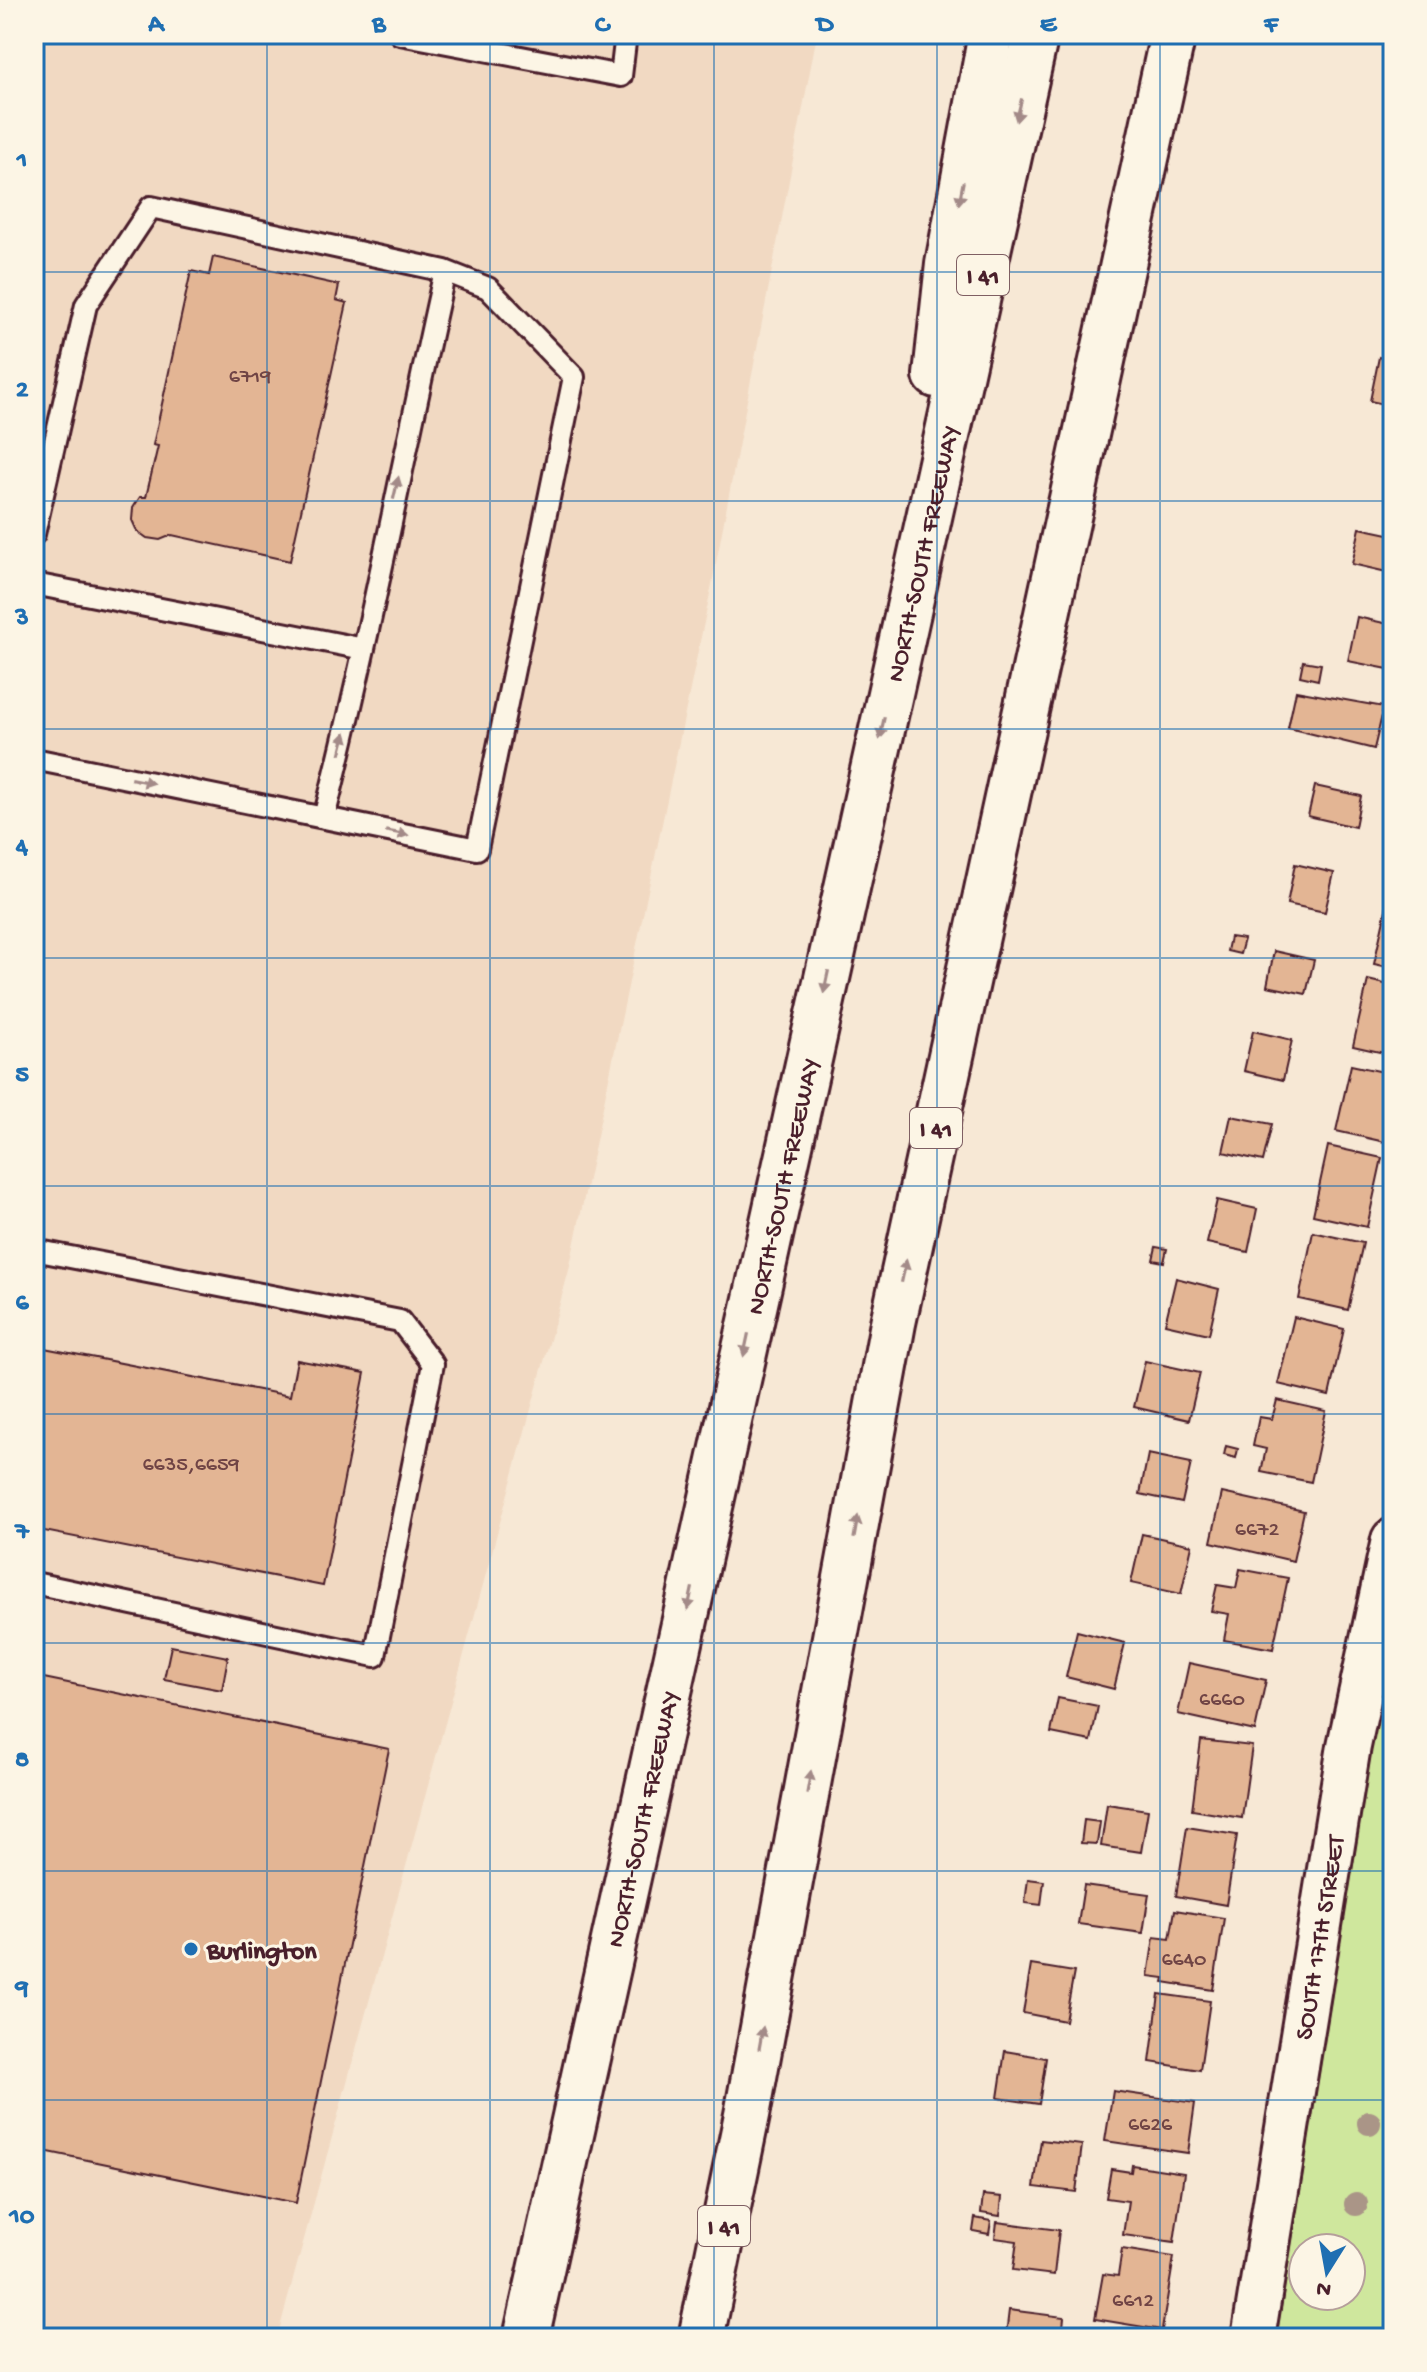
<svg xmlns="http://www.w3.org/2000/svg" width="1427" height="2372" viewBox="0 0 1427 2372" font-family="'Gochi Hand',sans-serif">
  <rect width="100%" height="100%" fill="#f7e8d5"/>
  <filter id="ink" filterUnits="userSpaceOnUse"><feTurbulence type="fractalNoise" baseFrequency=".0125" numOctaves="2"/><feDisplacementMap in="SourceGraphic" scale="16" xChannelSelector="R" yChannelSelector="G"/><feConvolveMatrix kernelMatrix="1 2 1 2 8 2 1 2 1" color-interpolation-filters="sRGB"/></filter>
  <g filter="url(#ink)">
    <path fill="#f1d9c2" d="M 34,34 L 817,34 L 712,584 L 569,1270 L 277,2338 L 34,2338 Z"/>
    <path fill="#cfe79d" stroke="#8c8364" stroke-width="2" fill-rule="evenodd" d="M 1393,1643 L 1393,2338 L 1276,2338 L 1372,1745 ZM 1303,2248 L 1351,2248 L 1351,2296 L 1303,2296 Z"/>
    <path fill="#e3b594" stroke="#4a1f2b" stroke-width="2" d="M 213,257 L 339,285 L 336,300 L 347,303 L 290,561 L 172,535 L 160,540 L 147,538 L 137,531 L 132,520 L 133,508 L 140,497 L 146,497 L 158,446 L 153,445 L 191,271 L 209,275 Z
      M 1379,357 L 1393,360 L 1393,406 L 1370,401 Z
      M 1360,528 L 1393,535 L 1391,573 L 1352,564 Z
      M 1357,617 L 1393,625 L 1393,670 L 1348,661 Z
      M 1303,661 L 1321,664 L 1318,680 L 1300,676 Z
      M 1296,691 L 1384,707 L 1374,749 L 1288,728 Z
      M 1315,786 L 1361,796 L 1355,827 L 1308,816 Z
      M 1295,864 L 1334,873 L 1325,912 L 1287,904 Z
      M 1389,896 L 1393,896 L 1393,968 L 1374,964 Z
      M 1230,937 L 1244,939 L 1240,954 L 1227,951 Z
      M 1274,951 L 1314,960 L 1306,994 L 1267,986 Z
      M 1368,980 L 1393,986 L 1393,1055 L 1353,1046 Z
      M 1253,1031 L 1292,1040 L 1283,1080 L 1244,1071 Z
      M 1351,1065 L 1393,1074 L 1393,1105 L 1385,1142 L 1336,1131 Z
      M 1231,1116 L 1272,1124 L 1263,1161 L 1223,1152 Z
      M 1328,1146 L 1382,1158 L 1367,1227 L 1313,1215 Z
      M 1217,1200 L 1257,1209 L 1248,1252 L 1207,1243 Z
      M 1313,1232 L 1363,1243 L 1348,1310 L 1299,1299 Z
      M 1156,1247 L 1167,1249 L 1164,1262 L 1153,1260 Z
      M 1176,1278 L 1219,1289 L 1209,1334 L 1165,1324 Z
      M 1294,1317 L 1344,1329 L 1329,1396 L 1278,1384 Z
      M 34,1346 L 290,1396 L 297,1360 L 365,1373 L 323,1586 L 34,1529 Z
      M 1145,1361 L 1200,1373 L 1189,1420 L 1134,1407 Z
      M 1277,1400 L 1326,1411 L 1311,1482 L 1261,1472 L 1266,1449 L 1253,1446 L 1259,1417 L 1272,1419 Z
      M 1226,1446 L 1238,1449 L 1236,1458 L 1224,1455 Z
      M 1148,1454 L 1191,1463 L 1182,1503 L 1140,1494 Z
      M 1222,1493 L 1304,1511 L 1293,1561 L 1211,1542 Z
      M 1142,1534 L 1192,1545 L 1181,1594 L 1131,1583 Z
      M 1240,1569 L 1288,1578 L 1273,1649 L 1224,1640 L 1229,1614 L 1211,1611 L 1217,1585 L 1236,1588 Z
      M 1077,1631 L 1125,1643 L 1114,1689 L 1066,1677 Z
      M 171,1646 L 228,1657 L 222,1690 L 164,1679 Z
      M 1189,1663 L 1266,1680 L 1255,1731 L 1178,1714 Z
      M 34,1676 L 389,1749 L 296,2203 L 34,2149 Z
      M 1058,1698 L 1098,1706 L 1091,1741 L 1051,1733 Z
      M 1201,1740 L 1252,1746 L 1242,1818 L 1192,1810 Z
      M 1107,1804 L 1148,1810 L 1141,1852 L 1101,1846 Z
      M 1084,1820 L 1100,1822 L 1097,1844 L 1081,1843 Z
      M 1187,1827 L 1237,1835 L 1226,1905 L 1176,1896 Z
      M 1028,1879 L 1044,1881 L 1041,1905 L 1025,1903 Z
      M 1084,1885 L 1149,1894 L 1143,1933 L 1078,1924 Z
      M 1175,1910 L 1224,1918 L 1213,1990 L 1163,1982 L 1164,1978 L 1148,1976 L 1154,1937 L 1170,1939 Z
      M 1031,1965 L 1074,1972 L 1065,2021 L 1023,2013 Z
      M 1159,1994 L 1210,2001 L 1200,2070 L 1150,2062 Z
      M 1005,2051 L 1046,2058 L 1039,2104 L 998,2098 Z
      M 1113,2091 L 1195,2103 L 1188,2153 L 1105,2141 Z
      M 1041,2140 L 1082,2145 L 1076,2192 L 1034,2187 Z
      M 1132,2165 L 1184,2173 L 1174,2242 L 1123,2235 L 1128,2201 L 1106,2198 L 1111,2169 L 1131,2172 Z
      M 983,2195 L 1002,2197 L 1000,2216 L 981,2213 Z
      M 975,2218 L 991,2221 L 989,2234 L 973,2231 Z
      M 997,2222 L 1059,2230 L 1054,2275 L 1013,2270 L 1017,2241 L 995,2238 Z
      M 1122,2249 L 1174,2257 L 1162,2330 L 1095,2319 L 1103,2274 L 1118,2276 Z
      M 1009,2310 L 1064,2317 L 1062,2338 L 1006,2335 Z"/>
    <g fill="none" stroke-linecap="round" stroke-linejoin="round">
      <g stroke="#4a1f2b" stroke-width="26">
        <path id="lane" d="M 400,34 L 621,76 L 626,34
          M 34,534 L 86,305 L 151,207 L 445,271 L 488,288 L 574,377 L 477,849 L 34,759
          M 34,584 L 364,649
          M 324,818 C 370,637 404,453 445,271
          M 34,1250 L 400,1321 L 433,1364 L 375,1656 L 34,1583"/>
      </g>
      <g stroke="#4a1f2b" stroke-width="48">
        <g id="street">
          <path id="s1" d="M 1253,2338 L 1349,1746 L 1393,1540"/>
        </g>
      </g>
      <g stroke="#4a1f2b" stroke-width="50">
        <g id="highway">
          <path d="M 936,375 L 948,264 L 991,34"/>
          <path id="s2" d="M 526,2338 L 1036,34"/>
          <path d="M 701,2338 L 747,2115 L 893,1323 L 1173,34"/>
        </g>
      </g>
      <use href="#lane" stroke="#fcf5e5" stroke-width="20"/>
      <use href="#street" stroke="#fcf5e5" stroke-width="42"/>
      <use href="#highway" stroke="#fcf5e5" stroke-width="44"/>
    </g>
    <g fill="#aa9587">
      <circle cx="1369" cy="2123" r="12"/>
      <circle cx="1356" cy="2204" r="12"/>
    </g>
    <defs><path id="oneway-solid" d="M-6-.8H1V-3.2L6.5 0L1 3.2V.8H-6Z" transform="scale(2)"/></defs>
    <g fill="#a38a88">
      <use href="#oneway-solid" transform="translate(1019 110) rotate(103)"/>
      <use href="#oneway-solid" transform="translate(961 193) rotate(101)"/>
      <use href="#oneway-solid" transform="translate(396 488) rotate(-77)"/>
      <use href="#oneway-solid" transform="translate(882 728) rotate(102)"/>
      <use href="#oneway-solid" transform="translate(343 743) rotate(-76)"/>
      <use href="#oneway-solid" transform="translate(142 781) rotate(12)"/>
      <use href="#oneway-solid" transform="translate(397 833) rotate(11)"/>
      <use href="#oneway-solid" transform="translate(826 982) rotate(102)"/>
      <use href="#oneway-solid" transform="translate(904 1271) rotate(-78)"/>
      <use href="#oneway-solid" transform="translate(746 1345) rotate(102)"/>
      <use href="#oneway-solid" transform="translate(856 1527) rotate(-80)"/>
      <use href="#oneway-solid" transform="translate(690 1599) rotate(102)"/>
      <use href="#oneway-solid" transform="translate(809 1782) rotate(-80)"/>
      <use href="#oneway-solid" transform="translate(761 2038) rotate(-80)"/>
    </g>
  </g>
  <path fill="none" stroke="#1f6fb2" stroke-width="2" stroke-opacity="0.55" d="M 267,34 L 267,2338M 490,34 L 490,2338M 714,34 L 714,2338M 937,34 L 937,2338M 1160,34 L 1160,2338M 34,272 L 1393,272M 34,501 L 1393,501M 34,729 L 1393,729M 34,958 L 1393,958M 34,1186 L 1393,1186M 34,1414 L 1393,1414M 34,1643 L 1393,1643M 34,1871 L 1393,1871M 34,2100 L 1393,2100"/>
  <circle fill="#1f6fb2" stroke="#fcf5e5" stroke-width="3" cx="191" cy="1949" r="8"/>
  <g text-anchor="middle" stroke-width="6" stroke-linejoin="round" paint-order="stroke">
    <g font-size="22" fill="#704445">
      <text x="250" y="382">6719</text>
      <text x="191" y="1470">6635,6659</text>
      <text x="1257" y="1535">6672</text>
      <text x="1222" y="1705">6660</text>
      <text x="1184" y="1965">6640</text>
      <text x="1150" y="2130">6626</text>
      <text x="1133" y="2306">6612</text>
    </g>
    <g fill="#fcf5e5" stroke="#7f5f63" stroke-width="2">
      <rect x="957" y="255" width="52" height="40" rx="6"/>
      <rect x="910" y="1108" width="52" height="40" rx="6"/>
      <rect x="698" y="2206" width="52" height="40" rx="6"/>
    </g>
    <g font-size="24" font-weight="bold" fill="#4a1f2b">
      <text x="983" y="283">I 41</text>
      <text x="936" y="1136">I 41</text>
      <text x="724" y="2234">I 41</text>
    </g>
    <g font-size="26" fill="#4a1f2b" stroke="#fcf5e5">
      <text dy="9" stroke="none"><textPath href="#s2" startOffset="1828">NORTH-SOUTH FREEWAY</textPath></text>
      <text dy="9" stroke="none"><textPath href="#s2" startOffset="1180">NORTH-SOUTH FREEWAY</textPath></text>
      <text dy="9" stroke="none"><textPath href="#s2" startOffset="532">NORTH-SOUTH FREEWAY</textPath></text>
      <text dy="9" stroke="none"><textPath href="#s1" startOffset="406">SOUTH 17TH STREET</textPath></text>
    </g>
    <g font-size="26" font-weight="bold" fill="#4a1f2b" stroke="#fcf5e5" text-anchor="start">
      <text x="207" y="1958">Burlington</text>
    </g>
  </g>
  <rect width="1427" height="2372" fill="none" stroke="#fcf5e5" stroke-width="88"/>
  <g transform="translate(1327 2272) rotate(191)"><circle r="38" fill="#fcf5e5" stroke="#b59f9b" stroke-width="2"/>
  <path d="M0-6L14 30L0 20L-14 30Z" fill="#1f6fb2"/>
  <text y="-12" font-size="22" font-weight="bold" text-anchor="middle" fill="#4a1f2b">N</text>
  </g>
  <rect x="44" y="44" width="1339" height="2284" fill="none" stroke="#1f6fb2" stroke-width="3"/>
  <g font-size="26" text-anchor="middle" font-weight="bold" fill="#1f6fb2">
    <text x="156" y="31">A</text>
    <text x="379" y="31">B</text>
    <text x="602" y="31">C</text>
    <text x="825" y="31">D</text>
    <text x="1048" y="31">E</text>
    <text x="1271" y="31">F</text>
    <text x="22" y="167">1</text>
    <text x="22" y="396">2</text>
    <text x="22" y="624">3</text>
    <text x="22" y="853">4</text>
    <text x="22" y="1081">5</text>
    <text x="22" y="1309">6</text>
    <text x="22" y="1538">7</text>
    <text x="22" y="1766">8</text>
    <text x="22" y="1994">9</text>
    <text x="22" y="2223">10</text>
  </g>
</svg>
